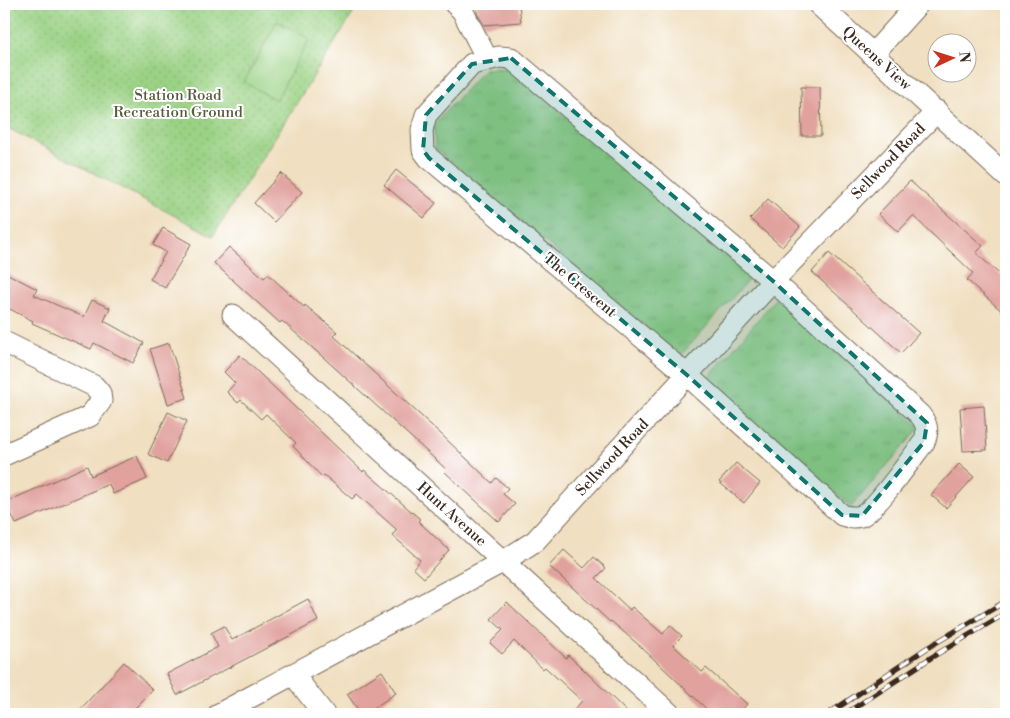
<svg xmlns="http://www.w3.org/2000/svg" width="1010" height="718" viewBox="0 0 1010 718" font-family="'Libre Bodoni',serif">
  <defs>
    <pattern id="grass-tufts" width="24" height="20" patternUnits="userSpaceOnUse" patternTransform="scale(1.25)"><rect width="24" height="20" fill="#9ad284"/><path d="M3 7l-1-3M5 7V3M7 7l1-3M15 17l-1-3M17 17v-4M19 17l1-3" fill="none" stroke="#86b472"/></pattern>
    <pattern id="park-dots" width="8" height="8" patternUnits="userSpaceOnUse" patternTransform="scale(1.25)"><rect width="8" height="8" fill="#9ad284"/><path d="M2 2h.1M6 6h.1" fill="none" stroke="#86b472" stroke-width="1.8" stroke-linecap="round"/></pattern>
  </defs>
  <rect width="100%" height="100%" fill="#fff"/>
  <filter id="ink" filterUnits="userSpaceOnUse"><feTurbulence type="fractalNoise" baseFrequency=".02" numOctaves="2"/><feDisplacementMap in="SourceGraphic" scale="10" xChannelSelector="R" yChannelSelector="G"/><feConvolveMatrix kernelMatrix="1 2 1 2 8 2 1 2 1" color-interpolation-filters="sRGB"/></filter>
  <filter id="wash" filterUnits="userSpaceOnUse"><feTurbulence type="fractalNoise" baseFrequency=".0096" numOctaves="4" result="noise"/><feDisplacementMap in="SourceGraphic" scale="20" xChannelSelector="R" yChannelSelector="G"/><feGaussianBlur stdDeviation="1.12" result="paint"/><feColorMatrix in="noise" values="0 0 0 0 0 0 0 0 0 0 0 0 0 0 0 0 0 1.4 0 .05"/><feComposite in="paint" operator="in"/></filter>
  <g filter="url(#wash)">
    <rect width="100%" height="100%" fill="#f0dfc0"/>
    <path fill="url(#grass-tufts)" stroke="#6a7e51" d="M 510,68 L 751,277 L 680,356 L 435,148 L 434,124 L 485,69 Z
      M 776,298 L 920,427 L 851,507 L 707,380 Z"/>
    <path fill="url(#park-dots)" stroke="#6a7e51" d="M 4,4 L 359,4 L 213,236 L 4,126 Z"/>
    <path fill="#9ad284" stroke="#6a7e51" d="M 277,21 L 309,39 L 276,100 L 244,82 Z"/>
    <g id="blocks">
      <path fill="#e1a29e" d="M 477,4 L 519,4 L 521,22 L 484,25 L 477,13 Z
        M 801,87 L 820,87 L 821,136 L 802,136 Z
        M 396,170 L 436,203 L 424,218 L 384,185 Z
        M 281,173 L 302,192 L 274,222 L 254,203 Z
        M 910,181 L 983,246 L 976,253 L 1006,280 L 1006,315 L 967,280 L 973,273 L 913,216 L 898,232 L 878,214 Z
        M 768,199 L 800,227 L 782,247 L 750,219 Z
        M 163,228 L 191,244 L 165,288 L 150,279 L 166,252 L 153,245 Z
        M 229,247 L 264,278 L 268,274 L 304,307 L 305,305 L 337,332 L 334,336 L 443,436 L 492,483 L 496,478 L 508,488 L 503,494 L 515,504 L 499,522 L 445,472 L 447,470 L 324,358 L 282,321 L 280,323 L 214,263 Z
        M 829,253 L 919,333 L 901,353 L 812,272 Z
        M 8,274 L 37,289 L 34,295 L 84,317 L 92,300 L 110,308 L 104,321 L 144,343 L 133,363 L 94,343 L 91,349 L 32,323 L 33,321 L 4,306 L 4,283 Z
        M 169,343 L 187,398 L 168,404 L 150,349 Z
        M 240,355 L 363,472 L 364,470 L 420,519 L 418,521 L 449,550 L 424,578 L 413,568 L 420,560 L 392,535 L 397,530 L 357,494 L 352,499 L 324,475 L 322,477 L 293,446 L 296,443 L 266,414 L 261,419 L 241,400 L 238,403 L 227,392 L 235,383 L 224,372 Z
        M 984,406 L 987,450 L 963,451 L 960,408 Z
        M 168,412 L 187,421 L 167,463 L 148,454 Z
        M 137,456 L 147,479 L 113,494 L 109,484 L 16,524 L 6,502 L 87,466 L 91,476 Z
        M 736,463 L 760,483 L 744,503 L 719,482 Z
        M 959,464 L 974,477 L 946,508 L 931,495 Z
        M 564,550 L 584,568 L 594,557 L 606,568 L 596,578 L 630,610 L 632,607 L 663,634 L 670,625 L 682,636 L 673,645 L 702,672 L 706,668 L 747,704 L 738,714 L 712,714 L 641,647 L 611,621 L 610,622 L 549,566 Z
        M 308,599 L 318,621 L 177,695 L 167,674 L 218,647 L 211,633 L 224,626 L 232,640 Z
        M 507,602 L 566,658 L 568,655 L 580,666 L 629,714 L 570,714 L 582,701 L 545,667 L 543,669 L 514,641 L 502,654 L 490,643 L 503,630 L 491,619 Z
        M 124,662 L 153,690 L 129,714 L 76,714 Z
        M 382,671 L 396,693 L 365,714 L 361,714 L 347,694 Z"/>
    </g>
  </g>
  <g filter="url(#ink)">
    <use href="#blocks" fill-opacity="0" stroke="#7a6957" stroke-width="1"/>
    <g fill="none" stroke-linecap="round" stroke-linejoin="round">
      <g stroke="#7a6957" stroke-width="23">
        <path id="minor" d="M 455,4 L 462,10 L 487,59
          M 818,4 L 1006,176
          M 872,55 L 918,4
          M 499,57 L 511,58 L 773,281 L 920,415 C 927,424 929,431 924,442 C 914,455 874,512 861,516 C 854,518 848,517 842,515 L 687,375 L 429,158 L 423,150 L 422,130 L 426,115 L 472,64 Z
          M 233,315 L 670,714
          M 4,342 L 94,386 L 100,393 L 101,401 L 90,416 L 4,455
          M 293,674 L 324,714
          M 219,714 L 504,561 L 535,541 L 773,281 L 937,111"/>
      </g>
      <use href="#minor" stroke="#fff" stroke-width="21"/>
      <g stroke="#3b2a1e" stroke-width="5.5">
        <path id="rail" d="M 828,714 L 927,648 L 1006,601
          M 845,714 L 932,657 L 1006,613"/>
      </g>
      <use href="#rail" stroke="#fff" stroke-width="4" stroke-dasharray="11" stroke-linecap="butt"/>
    </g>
  </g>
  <path fill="#0f766e" fill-opacity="0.2" stroke="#0f766e" stroke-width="4" stroke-dasharray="10 6" stroke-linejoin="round" d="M 511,58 L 773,281 L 927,423 L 924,442 L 862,516 L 842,515 L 687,375 L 429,158 L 423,150 L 426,115 L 472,64 Z"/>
  <g text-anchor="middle" stroke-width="4" stroke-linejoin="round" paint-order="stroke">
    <g font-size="15" fill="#3b2a1e" stroke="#fff">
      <text transform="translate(877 58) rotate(42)" y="5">Queens View</text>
      <text transform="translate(888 161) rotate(-46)" y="5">Sellwood Road</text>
      <text transform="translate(580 285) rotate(40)" y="5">The Crescent</text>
      <text transform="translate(612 457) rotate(-47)" y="5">Sellwood Road</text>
      <text transform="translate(452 514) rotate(42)" y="5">Hunt Avenue</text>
    </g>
    <g font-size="15" fill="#585c3d" stroke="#fff">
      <text x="178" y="100">Station Road<tspan x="178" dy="17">Recreation Ground</tspan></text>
    </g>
  </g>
  <rect width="1010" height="718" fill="none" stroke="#fff" stroke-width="20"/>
  <g transform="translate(952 58) rotate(86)"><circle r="24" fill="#ffffff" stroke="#b1aaa5"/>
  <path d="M0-4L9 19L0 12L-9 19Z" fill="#c8321e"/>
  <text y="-8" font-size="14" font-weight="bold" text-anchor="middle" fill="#3b2a1e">N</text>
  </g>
</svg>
